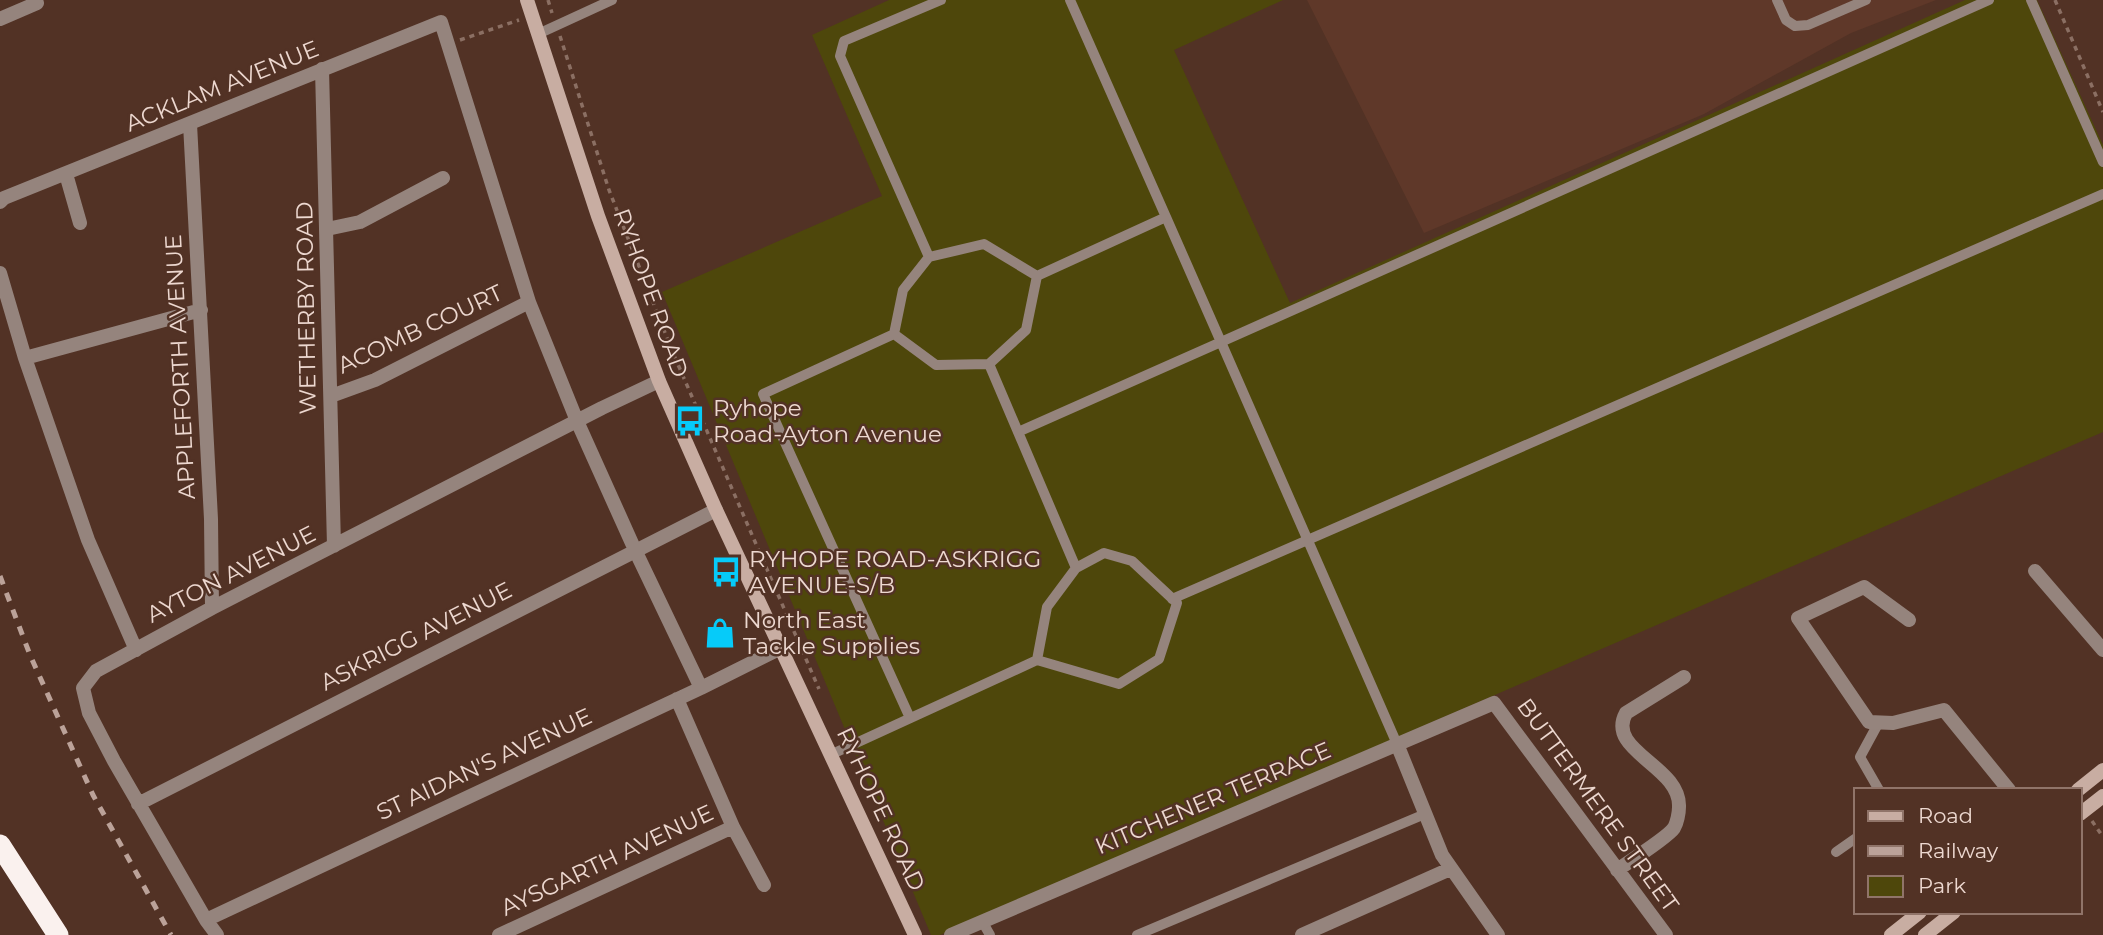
<svg xmlns="http://www.w3.org/2000/svg" width="2103" height="935" viewBox="0 0 2103 935" font-family="Montserrat,sans-serif">
  <rect width="100%" height="100%" fill="#523225"/>
  <path fill="#5f3829" d="M 1307,0 L 1936,0 L 1851,33 L 1704,114 L 1424,233 Z"/>
  <path fill="#4e470b" d="M 889,0 L 1283,0 L 1174,50 L 1290,303 L 1965,0 L 2037,0 L 2103,145 L 2103,432 L 940,935 L 931,935 L 662,292 L 882,196 L 812,35 Z"/>
  <g fill="none" stroke-linecap="round" stroke-linejoin="round">
    <path stroke="#8b6f63" stroke-width="3.5" stroke-dasharray="5 5" stroke-linecap="butt" d="M 548,0 L 552,13
      M 2055,0 L 2103,112
      M 560,36 L 609,190 L 673,353 L 819,689
      M 460,40 L 519,20
      M 2092,821 L 2103,837"/>
    <path stroke="#95847d" stroke-width="10" d="M 1070,0 L 1166,217
      M 1777,0 L 1786,20 L 1795,26 L 1808,25 L 1866,0
      M 2031,0 L 2103,162
      M 538,34 L 612,0
      M 929,257 L 840,56 L 844,41 L 941,0
      M 894,334 L 763,394 L 910,718
      M 989,364 L 1076,568
      M 1018,432 L 1221,342 L 1166,217 L 1037,276 L 1026,330 L 989,364 L 936,365 L 894,334 L 903,290 L 929,257 L 984,244 L 1037,276
      M 1172,599 L 2103,194
      M 1879,722 L 1860,757 L 1879,790
      M 1397,744 L 1221,342 L 1989,0
      M 830,755 L 1037,660 L 1119,684 L 1159,659 L 1177,603 L 1132,561 L 1104,553 L 1076,568 L 1047,607 L 1037,660
      M 1836,852 L 1856,838
      M 982,921 L 990,935
      M 1137,935 L 1425,814"/>
    <path stroke="#95847d" stroke-width="14" d="M 0,19 L 37,3
      M 322,69 L 334,546
      M 190,124 L 211,519 L 212,608
      M 66,174 L 80,223
      M 0,202 L 4,198 L 441,22 L 529,302 L 577,421 L 635,550 L 701,688
      M 327,229 L 360,222 L 443,178
      M 0,273 L 25,358 L 88,540 L 136,650
      M 25,358 L 201,310
      M 331,396 L 375,380 L 529,302
      M 2035,571 L 2103,650
      M 1909,620 L 1864,587 L 1798,618 L 1869,722 L 1893,723 L 1944,710 L 2009,790
      M 677,699 L 733,827 L 764,885
      M 1397,744 L 1442,855 L 1498,935
      M 138,804 L 716,510
      M 1617,870 C 1629,862 1668,837 1674,828 C 1677,823 1679,813 1679,807 C 1681,766 1605,751 1626,713 L 1684,677
      M 206,920 L 701,688 L 781,648
      M 217,935 L 206,920 L 114,761 L 89,713 L 83,688 L 96,671 L 212,608 L 602,408 L 659,381
      M 499,935 L 733,827
      M 951,935 L 1494,703 L 1666,935
      M 1302,935 L 1450,869"/>
    <path stroke="#c8ada2" stroke-width="14" d="M 527,0 L 598,216 L 659,381 L 716,510 L 915,935
      M 2078,790 L 2103,770
      M 2080,814 L 2103,796
      M 1891,935 L 1920,912
      M 1925,935 L 1954,912"/>
    <path stroke="#faf1ee" stroke-width="21" d="M 0,845 L 58,935"/>
    <path stroke="#bba299" stroke-width="5" stroke-dasharray="9 9" stroke-linecap="butt" d="M 0,576 L 30,655 L 93,795 L 171,935"/>
  </g>
  <defs>
    <g id="bus-bare" transform="scale(2.415)"><path d="M-5-6H5V4H4V6H2V4H-2V6H-4V4H-5ZM-3.5-4V0h7V-4ZM-3.5 1.2v1.5H-2V1.2ZM2 1.2v1.5H3.5V1.2Z" fill="#06cbf9" stroke="#523225" stroke-width="2.5" paint-order="stroke"/></g>
    <g id="shop-bare" transform="scale(2.415)"><path d="M-5-2.5h2.3a2.7 3.5 0 0 1 5.4 0H5L5.5 6h-11ZM-1.5-2.5h3a1.5 2.3 0 0 0-3 0Z" fill="#06cbf9" stroke="#523225" stroke-width="2.5" paint-order="stroke"/></g>
  </defs>
  <g fill-rule="evenodd">
    <use href="#bus-bare" x="690" y="421"/>
    <use href="#bus-bare" x="726" y="572"/>
    <use href="#shop-bare" x="720" y="633"/>
  </g>
  <g text-anchor="middle" stroke-width="5" stroke-linejoin="round" paint-order="stroke">
    <g font-size="23" fill="#edd8d0" stroke="#523225">
      <text transform="translate(222 86) rotate(-22)" y="8">ACKLAM AVENUE</text>
      <text transform="translate(651 293) rotate(70)" y="8">RYHOPE ROAD</text>
      <text transform="translate(306 308) rotate(-91)" y="8">WETHERBY ROAD</text>
      <text transform="translate(420 329) rotate(-25)" y="8">ACOMB COURT</text>
      <text transform="translate(180 367) rotate(-93)" y="8">APPLEFORTH AVENUE</text>
      <text transform="translate(231 574) rotate(-27)" y="8">AYTON AVENUE</text>
      <text transform="translate(416 636) rotate(-27)" y="8">ASKRIGG AVENUE</text>
      <text transform="translate(484 764) rotate(-25)" y="8">ST AIDAN'S AVENUE</text>
      <text transform="translate(1213 798) rotate(-23)" y="8">KITCHENER TERRACE</text>
      <text transform="translate(1598 805) rotate(54)" y="8">BUTTERMERE STREET</text>
      <text transform="translate(881 809) rotate(65)" y="8">RYHOPE ROAD</text>
      <text transform="translate(607 860) rotate(-25)" y="8">AYSGARTH AVENUE</text>
    </g>
    <g font-size="23" fill="#edd8d0" stroke="#523225" text-anchor="start">
      <text x="713" y="416">Ryhope<tspan x="713" dy="26">Road-Ayton Avenue</tspan></text>
      <text x="749" y="567">RYHOPE ROAD-ASKRIGG<tspan x="749" dy="26">AVENUE-S/B</tspan></text>
      <text x="743" y="628">North East<tspan x="743" dy="26">Tackle Supplies</tspan></text>
    </g>
  </g>
  <rect x="1854" y="788" width="228" height="126" fill="#523225" stroke="#907469" stroke-width="2"/>
  <rect x="1868" y="811" width="35" height="10" fill="#c8ada2" stroke="#907469" stroke-width="2"/>
  <text x="1918" y="823" font-size="21" fill="#edd8d0">Road</text>
  <rect x="1868" y="846" width="35" height="10" fill="#bba299" stroke="#907469" stroke-width="2"/>
  <text x="1918" y="858" font-size="21" fill="#edd8d0">Railway</text>
  <rect x="1868" y="876" width="35" height="21" fill="#4e470b" stroke="#907469" stroke-width="2"/>
  <text x="1918" y="893" font-size="21" fill="#edd8d0">Park</text>
</svg>
